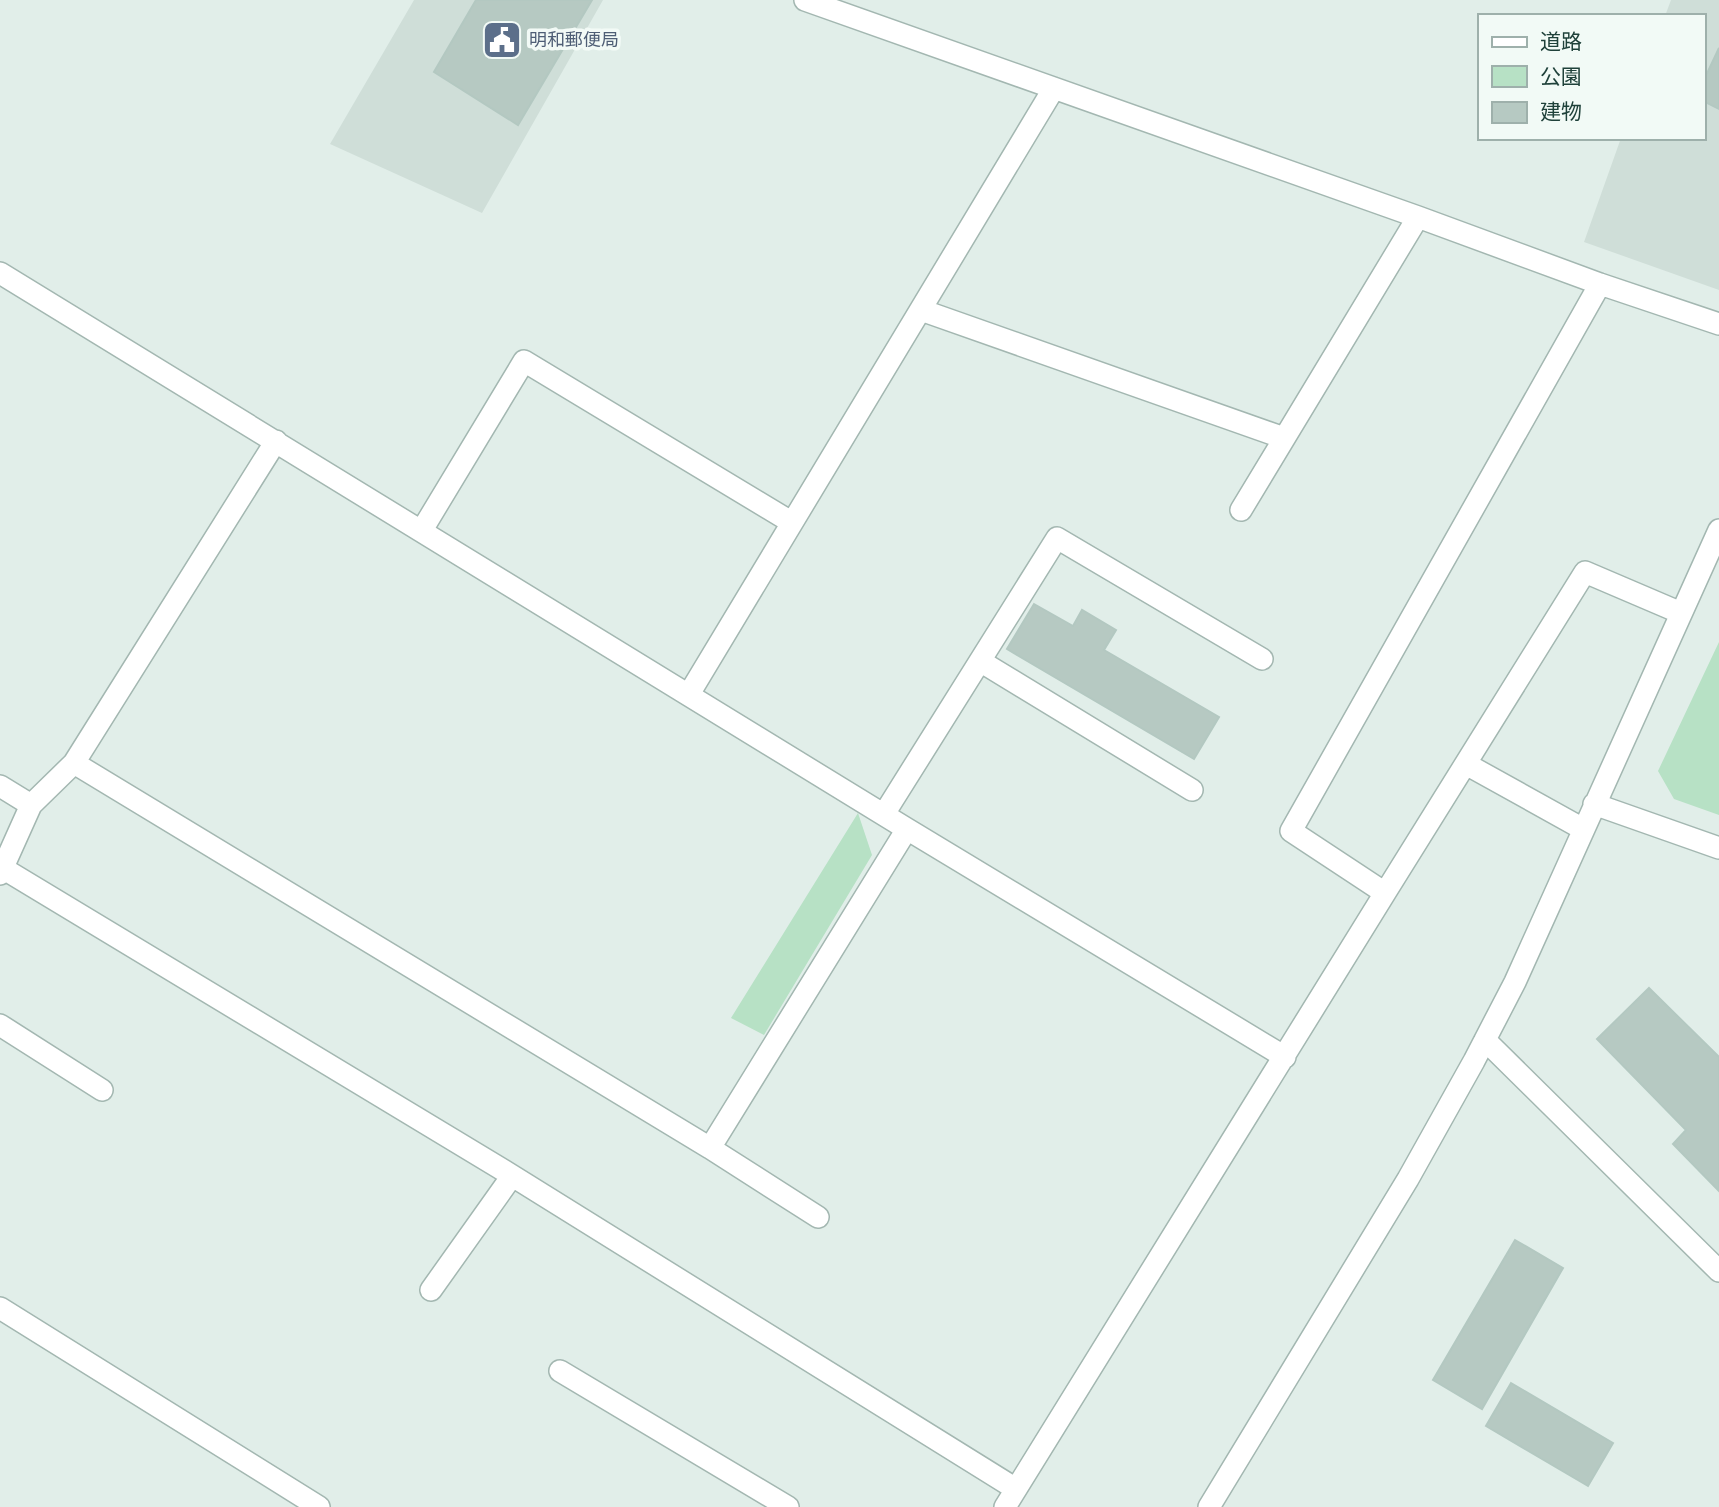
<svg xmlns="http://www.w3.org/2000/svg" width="1719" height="1507" viewBox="0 0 1719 1507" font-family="'Archivo Narrow','Noto Sans JP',sans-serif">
  <rect width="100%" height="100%" fill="#e1eee9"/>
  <path fill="#cfded8" d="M 414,0 L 603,0 L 482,213 L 330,144 Z
    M 1671,0 L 1719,0 L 1719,290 L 1584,242 L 1621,138 L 1703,138 L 1703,16 L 1665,16 Z"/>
  <path fill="#b7e1c5" d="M 1719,642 L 1719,815 L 1674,799 L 1658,771 Z
    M 858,813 L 872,855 L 764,1035 L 731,1018 Z"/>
  <path fill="#b6c9c2" stroke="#b3c8c1" stroke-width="2" d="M 476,0 L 592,0 L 518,125 L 434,72 Z
    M 1719,48 L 1719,109 L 1703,101 L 1703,82 Z
    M 1034,604 L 1073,626 L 1082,610 L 1116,630 L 1104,650 L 1219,717 L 1194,759 L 1007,649 Z
    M 1649,988 L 1719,1057 L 1719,1191 L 1673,1144 L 1686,1130 L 1597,1039 Z
    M 1515,1240 L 1563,1268 L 1482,1409 L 1433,1380 Z
    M 1511,1383 L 1613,1443 L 1588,1486 L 1486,1426 Z"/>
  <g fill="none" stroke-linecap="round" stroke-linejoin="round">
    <g stroke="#a3b7b1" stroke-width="24">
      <path id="minor" d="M 805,0 L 1418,217 L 1600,284 L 1719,324
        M 0,273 L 907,829 L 1285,1057
        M 921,310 L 1284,438
        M 1241,510 L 1418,217
        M 422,530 L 524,361 L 791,522
        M 980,661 L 1192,790
        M 689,694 L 1054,88
        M 74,763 L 710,1148 L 907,829
        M 1466,764 L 1583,829
        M 0,786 L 31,805
        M 1594,804 L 1719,848
        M 884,814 L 1057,538 L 1262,659
        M 4,869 L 498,1167 L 1016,1489
        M 0,874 L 31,805 L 74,763 L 276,441
        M 1385,893 L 1585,572 L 1681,613
        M 0,1025 L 102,1090
        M 1485,1040 L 1719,1271
        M 710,1148 L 818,1217
        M 431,1290 L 512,1176
        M 0,1308 L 319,1507
        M 560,1371 L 788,1507
        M 1005,1507 L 1385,893 L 1291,831 L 1600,284
        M 1209,1507 L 1408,1179 L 1474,1061 L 1515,982 L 1719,530"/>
    </g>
    <use href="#minor" stroke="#fff" stroke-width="21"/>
  </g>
  <defs>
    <g id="civic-square" transform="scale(2.0125)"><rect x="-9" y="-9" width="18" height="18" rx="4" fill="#5c6f8a" stroke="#f2faf6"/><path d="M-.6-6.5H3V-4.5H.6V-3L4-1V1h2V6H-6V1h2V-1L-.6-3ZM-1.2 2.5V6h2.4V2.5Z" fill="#fff"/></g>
  </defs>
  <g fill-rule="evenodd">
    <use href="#civic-square" x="502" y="40"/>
  </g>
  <g text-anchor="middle" stroke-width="7" stroke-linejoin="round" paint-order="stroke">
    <g font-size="18" fill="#4e5e75" stroke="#f2faf6" text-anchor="start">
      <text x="529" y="46">明和郵便局</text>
    </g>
  </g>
  <rect x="1478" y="14" width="228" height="126" fill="#f2faf6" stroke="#9eb0ab" stroke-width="2"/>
  <rect x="1492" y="37" width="35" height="10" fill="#ffffff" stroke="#9eb0ab" stroke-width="2"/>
  <text x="1540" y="49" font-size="21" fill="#1f413a">道路</text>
  <rect x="1492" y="66" width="35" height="21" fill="#b7e1c5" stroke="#9eb0ab" stroke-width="2"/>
  <text x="1540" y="84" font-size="21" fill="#1f413a">公園</text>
  <rect x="1492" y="102" width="35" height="21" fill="#b6c9c2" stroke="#9eb0ab" stroke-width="2"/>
  <text x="1540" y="119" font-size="21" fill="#1f413a">建物</text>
</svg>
